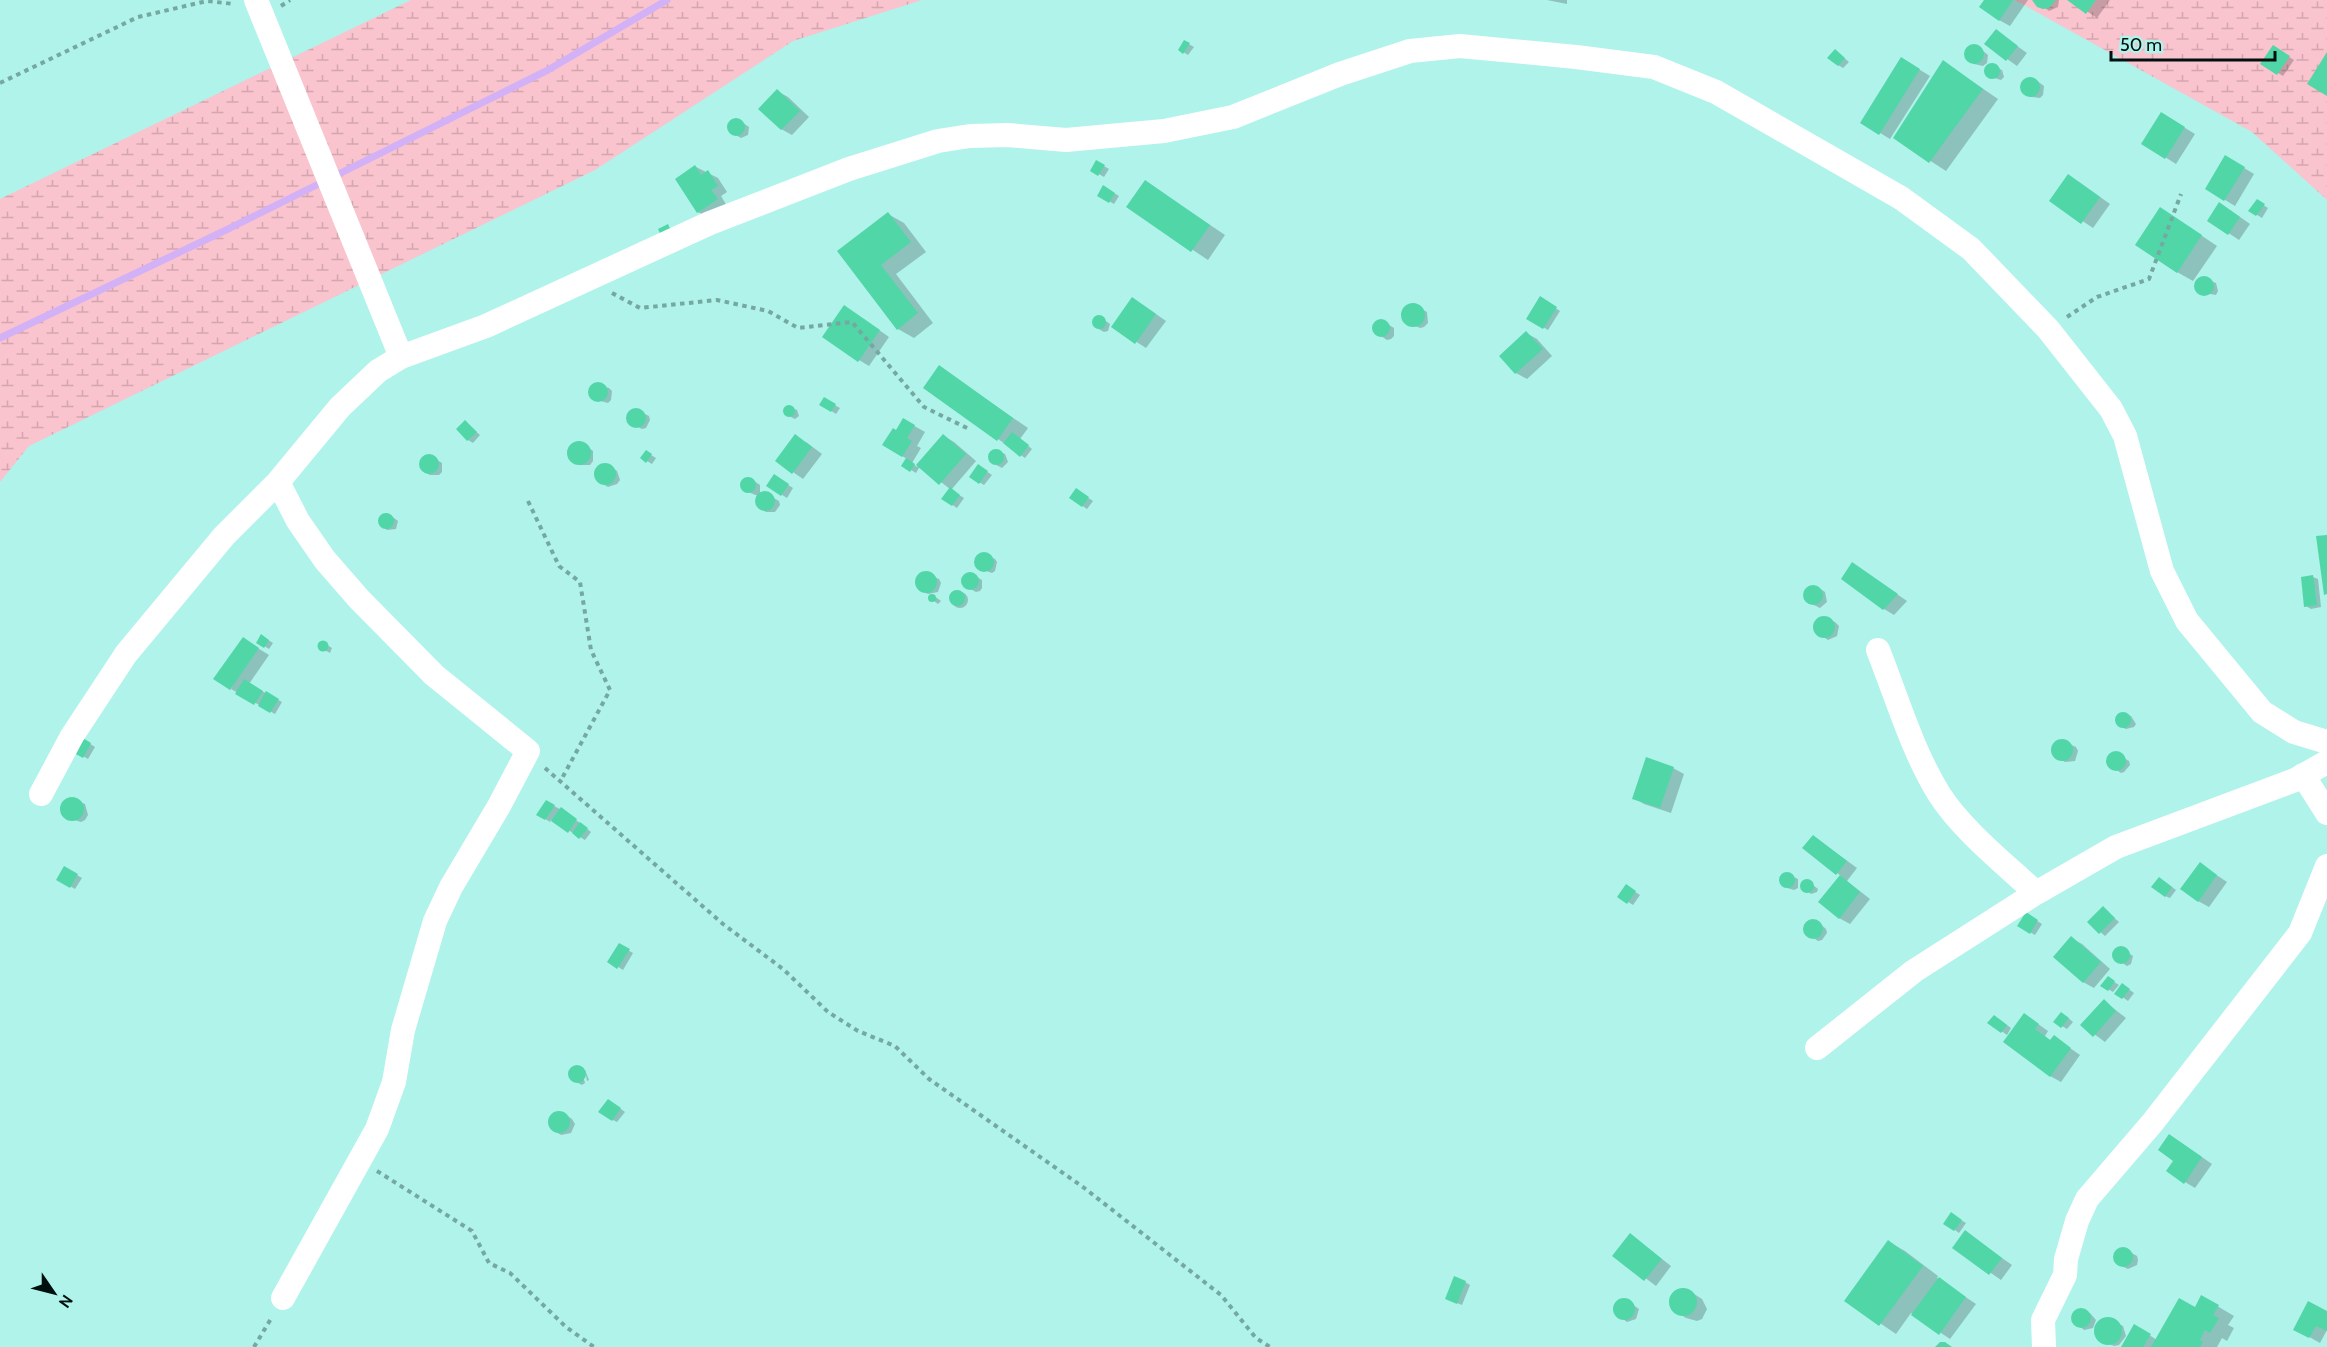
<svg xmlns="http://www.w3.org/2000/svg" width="2327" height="1347" viewBox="0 0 2327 1347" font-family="Cabin,sans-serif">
  <defs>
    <pattern id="wetland-marsh" width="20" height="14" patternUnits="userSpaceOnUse" patternTransform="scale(1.5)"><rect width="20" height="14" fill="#f9c4ce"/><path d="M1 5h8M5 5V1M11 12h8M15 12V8" fill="none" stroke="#d4a7b0"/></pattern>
  </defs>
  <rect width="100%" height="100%" fill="#aff3ea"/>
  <path fill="url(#wetland-marsh)" d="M 411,0 L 922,0 L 793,41 L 595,170 L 29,446 L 0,482 L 0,199 Z
    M 2015,0 L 2327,0 L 2327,200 L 2252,132 Z"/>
  <path fill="#0003" d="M 1547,0 L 1567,0 L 1567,4 Z
    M 1986,0 L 2028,0 L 2010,26 L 1999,20 Z
    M 2035,0 L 2059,0 L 2058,7 L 2049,11 Z
    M 2070,0 L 2110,0 L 2097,18 Z
    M 1996,31 L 2027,53 L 2017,66 L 1986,44 Z
    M 1185,42 L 1194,47 L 1188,55 L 1180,50 Z
    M 1976,45 L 1988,55 L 1987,63 L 1983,66 L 1974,64 L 1966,57 L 1968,48 Z
    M 2273,47 L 2294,60 L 2283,76 L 2262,63 Z
    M 1836,51 L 1849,62 L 1843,68 L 1838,65 Z
    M 1902,59 L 1930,76 L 1890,139 L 1862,122 Z
    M 1944,62 L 1998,99 L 1946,171 L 1895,138 Z
    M 1989,65 L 2002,70 L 2004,77 L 2001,80 L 1988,76 L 1987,68 Z
    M 2027,79 L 2036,80 L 2044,86 L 2043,95 L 2040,98 L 2031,97 L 2022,90 L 2023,81 Z
    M 777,91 L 788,97 L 809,117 L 792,135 L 781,129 Z
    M 737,119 L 749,127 L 748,135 L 741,138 L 732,133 L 728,126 L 730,122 Z
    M 2172,120 L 2195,134 L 2176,164 L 2143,143 Z
    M 2226,157 L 2254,174 L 2235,206 L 2207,189 Z
    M 1097,162 L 1109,169 L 1104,177 L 1092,170 Z
    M 696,167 L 718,178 L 727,192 L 721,196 L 727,206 L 709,218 L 698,212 Z
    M 1146,182 L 1225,235 L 1208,260 L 1128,207 Z
    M 2079,182 L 2110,204 L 2093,228 L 2051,200 Z
    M 1104,187 L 1119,196 L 1114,204 L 1099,195 Z
    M 2257,201 L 2268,208 L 2262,218 L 2251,211 Z
    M 2230,210 L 2250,224 L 2239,240 L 2209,220 Z
    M 888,214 L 904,223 L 926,252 L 896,274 L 933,323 L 914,338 L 898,329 L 839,251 Z
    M 2177,219 L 2217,246 L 2193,281 L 2177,272 Z
    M 2202,278 L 2216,283 L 2218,291 L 2216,295 L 2198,292 L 2196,288 L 2199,280 Z
    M 1540,298 L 1560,311 L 1548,330 L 1528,318 Z
    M 1412,304 L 1427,312 L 1428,323 L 1424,327 L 1420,328 L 1404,321 L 1403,316 L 1407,306 Z
    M 1143,305 L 1166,321 L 1146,348 L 1113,327 Z
    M 855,313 L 889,337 L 869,366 L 859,360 Z
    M 1100,317 L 1110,324 L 1108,331 L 1104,332 L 1095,327 L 1094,320 Z
    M 1382,321 L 1394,328 L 1394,336 L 1391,339 L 1387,340 L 1375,332 L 1375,324 Z
    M 1526,333 L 1537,339 L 1552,356 L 1527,379 L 1516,373 L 1501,356 Z
    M 939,367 L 1028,428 L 1020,439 L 1032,449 L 1025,458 L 998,439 Z
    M 595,384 L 609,388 L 612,391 L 611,400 L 608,403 L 593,399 L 591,395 L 592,386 Z
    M 824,399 L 840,408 L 836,414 L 821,404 Z
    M 786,408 L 792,408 L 797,410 L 799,416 L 795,419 L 787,415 Z
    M 635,409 L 649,416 L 650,420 L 646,428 L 642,429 L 629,423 L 627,419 L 631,411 Z
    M 904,420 L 925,432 L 917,446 L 921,448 L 912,463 L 917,467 L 944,436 L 954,442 L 976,461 L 951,490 L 964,498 L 957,508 L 944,499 L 950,489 L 920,466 L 916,473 L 903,465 L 907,459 L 884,445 L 897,432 Z
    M 465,422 L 480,435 L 473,443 L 468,440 Z
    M 806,442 L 822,454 L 803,479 L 777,461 Z
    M 573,444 L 584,444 L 593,451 L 593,461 L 590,465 L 579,465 L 570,458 L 570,447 Z
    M 995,450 L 1005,454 L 1008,462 L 1002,468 L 989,461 L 991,452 Z
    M 646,452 L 656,458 L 652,464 L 642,458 Z
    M 429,455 L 442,463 L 442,472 L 439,475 L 430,475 L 424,472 L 420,464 L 422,459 Z
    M 608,465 L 617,471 L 620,480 L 617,484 L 608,487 L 598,481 L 596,471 L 598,467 Z
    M 983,469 L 992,475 L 984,485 L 971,477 Z
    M 774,476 L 793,488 L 787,498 L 768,486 Z
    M 747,479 L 751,479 L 760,485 L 760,494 L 765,493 L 779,501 L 780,505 L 775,512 L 766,512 L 761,509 L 758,506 L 758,496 L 743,490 L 743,481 Z
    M 1081,493 L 1093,501 L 1087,509 L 1071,498 Z
    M 390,515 L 398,521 L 396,529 L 387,530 L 379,523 L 381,516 Z
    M 981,554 L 995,559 L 997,562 L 995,571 L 992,573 L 978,568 L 976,564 L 978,556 Z
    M 1862,570 L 1907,601 L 1894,615 L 1884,609 Z
    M 924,573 L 939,579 L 941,583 L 938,592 L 928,594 L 919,589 L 917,579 Z
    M 970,573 L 982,580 L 982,588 L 980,591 L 976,592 L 963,585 L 963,577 Z
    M 2313,577 L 2318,579 L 2321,607 L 2311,609 L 2306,606 Z
    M 1816,586 L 1825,592 L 1827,602 L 1820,608 L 1806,601 L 1804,592 L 1806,589 Z
    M952 600a8 8 0 1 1 16 0a8 8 0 1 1-16 0Z
    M 933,595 L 941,601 L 938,604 L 930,598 Z
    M 1820,618 L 1835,622 L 1839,626 L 1837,636 L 1828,640 L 1815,631 L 1816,621 Z
    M 262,636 L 273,643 L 269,649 L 258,642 Z
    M 322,642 L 332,648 L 330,653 L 319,647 Z
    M 253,645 L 269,655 L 249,684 L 282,702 L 275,714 L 231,689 Z
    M 2122,713 L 2131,716 L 2136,724 L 2134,727 L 2126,729 L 2121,727 L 2116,719 Z
    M 84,740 L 95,747 L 88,759 L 76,752 Z
    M 2060,740 L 2076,747 L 2078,751 L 2075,761 L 2065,762 L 2055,756 L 2053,746 Z
    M 2116,753 L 2129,761 L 2130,765 L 2124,772 L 2121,773 L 2108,764 L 2107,760 L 2113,754 Z
    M 1673,768 L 1684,774 L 1671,813 L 1644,804 L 1634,798 Z
    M 69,798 L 85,804 L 88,815 L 85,820 L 81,822 L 65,817 L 61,806 Z
    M 546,802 L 566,812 L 591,832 L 585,840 L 551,820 L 550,822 L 538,814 Z
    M 1813,836 L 1857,868 L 1847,881 L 1870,899 L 1850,924 L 1839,918 L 1841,876 L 1804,848 Z
    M 2200,864 L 2227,882 L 2209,907 L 2198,901 Z
    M 65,868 L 82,878 L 75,889 L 58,879 Z
    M 1785,873 L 1798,879 L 1798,888 L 1794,890 L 1784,887 L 1780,879 Z
    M 1808,881 L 1818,889 L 1817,892 L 1811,894 L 1801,886 L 1802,883 Z
    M 2164,881 L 2176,890 L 2170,898 L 2165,896 Z
    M 1631,889 L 1640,895 L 1633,905 L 1619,896 Z
    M 2103,908 L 2119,922 L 2105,936 L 2089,922 Z
    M 2026,914 L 2042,924 L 2035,935 L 2019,925 Z
    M 1809,922 L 1818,922 L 1826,929 L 1827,933 L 1822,940 L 1818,941 L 1806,933 L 1806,924 Z
    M 2071,938 L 2082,944 L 2110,969 L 2094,988 L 2083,982 Z
    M 619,945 L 633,953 L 623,970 L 609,961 Z
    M 2121,948 L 2133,956 L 2131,964 L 2127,966 L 2115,958 L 2117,949 Z
    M 2108,978 L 2119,985 L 2113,992 L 2103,986 Z
    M 2127,988 L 2134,993 L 2128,1001 L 2117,993 Z
    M 2104,1001 L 2126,1018 L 2105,1042 L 2082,1025 Z
    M 2025,1015 L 2048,1031 L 2045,1036 L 2051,1041 L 2054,1037 L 2080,1055 L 2061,1082 L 2050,1076 Z
    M 2066,1016 L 2073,1022 L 2067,1029 L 2055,1022 Z
    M 1999,1019 L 2011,1028 L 2007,1035 L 1990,1023 Z
    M 577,1067 L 581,1068 L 585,1083 L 582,1085 L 572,1080 L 570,1076 L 573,1068 Z
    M 585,1070 L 589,1080 L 587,1081 Z
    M 613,1103 L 625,1112 L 617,1122 L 613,1120 Z
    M 563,1113 L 572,1119 L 575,1124 L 571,1133 L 561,1135 L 551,1129 L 549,1124 L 553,1115 Z
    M 2180,1142 L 2212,1164 L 2195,1188 L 2185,1182 L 2175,1160 Z
    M 1956,1217 L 1966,1223 L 1959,1233 L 1955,1230 Z
    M 1965,1232 L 2012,1265 L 2001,1280 L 1954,1247 Z
    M 1631,1235 L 1671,1266 L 1656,1286 L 1615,1255 Z
    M 1889,1242 L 1905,1251 L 1938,1276 L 1937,1278 L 1976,1304 L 1950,1339 L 1911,1313 L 1896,1334 L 1846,1300 Z
    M 2123,1248 L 2137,1256 L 2138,1260 L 2137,1265 L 2128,1269 L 2119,1265 L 2114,1257 L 2115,1253 Z
    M 1465,1282 L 1470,1285 L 1462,1305 L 1452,1301 Z
    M 1680,1289 L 1691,1292 L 1702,1299 L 1707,1309 L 1702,1319 L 1697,1321 L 1686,1318 L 1675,1311 L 1670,1301 L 1672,1296 Z
    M 2202,1297 L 2234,1316 L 2228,1325 L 2234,1328 L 2227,1341 L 2222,1338 L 2217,1347 L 2123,1347 L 2135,1326 L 2157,1340 L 2195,1309 Z
    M 1626,1300 L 1639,1309 L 1636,1319 L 1627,1322 L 1614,1312 L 1616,1302 Z
    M 2080,1310 L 2090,1313 L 2096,1320 L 2093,1328 L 2084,1330 L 2073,1320 L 2073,1316 Z
    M 2327,1313 L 2327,1330 L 2320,1343 L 2295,1329 Z
    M 2108,1319 L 2123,1326 L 2126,1336 L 2119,1345 L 2114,1346 L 2099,1339 L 2096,1328 L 2098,1324 Z"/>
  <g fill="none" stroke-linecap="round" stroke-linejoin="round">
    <path stroke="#d2b1f6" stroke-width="7" d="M 0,338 L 224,231 L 548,70 L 667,0"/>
  </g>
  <path fill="#51d6a7" d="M 1984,0 L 2013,0 L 1999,21 L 1979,7 Z
    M 2032,0 L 2056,0 L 2049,8 L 2043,9 L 2037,7 Z
    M 2067,0 L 2096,0 L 2086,14 Z
    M 1996,29 L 2018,46 L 2006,61 L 1984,44 Z
    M 1184,40 L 1190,43 L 1183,54 L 1178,50 Z
    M1964 54a10 10 0 1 1 20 0a10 10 0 1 1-20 0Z
    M 2273,45 L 2290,56 L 2277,75 L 2260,64 Z
    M 1835,49 L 1845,58 L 1838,66 L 1827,58 Z
    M 2327,52 L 2327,96 L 2307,84 Z
    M 1901,57 L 1920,69 L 1879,135 L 1860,123 Z
    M 1943,60 L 1983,89 L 1929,163 L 1893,138 Z
    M1984 71a8 8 0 1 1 16 0a8 8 0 1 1-16 0Z
    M2020 87a10 10 0 1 1 20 0a10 10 0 1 1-20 0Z
    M 777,89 L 800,111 L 781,130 L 758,109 Z
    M 2161,112 L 2185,127 L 2165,159 L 2141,144 Z
    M727 127a9 9 0 1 1 18 0a9 9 0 1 1-18 0Z
    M 2225,155 L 2245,167 L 2224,201 L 2205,189 Z
    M 1096,160 L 1105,165 L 1098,176 L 1090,171 Z
    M 695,165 L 701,175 L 708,170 L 718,186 L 711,190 L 718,199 L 697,213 L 675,179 Z
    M 2068,174 L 2100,197 L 2081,224 L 2049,201 Z
    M 1145,180 L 1210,225 L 1191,252 L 1126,207 Z
    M 1103,185 L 1115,193 L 1109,203 L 1097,196 Z
    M 2257,199 L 2265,204 L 2256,216 L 2248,211 Z
    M 2219,202 L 2240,217 L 2228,235 L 2207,221 Z
    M 2160,207 L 2202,235 L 2177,273 L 2135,245 Z
    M 888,212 L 911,242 L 881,265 L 918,313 L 897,330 L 837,251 Z
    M 668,224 L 672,233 L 662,238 L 658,229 Z
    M2194 286a10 10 0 1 1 20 0a10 10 0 1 1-20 0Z
    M 1540,296 L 1557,307 L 1543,329 L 1526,319 Z
    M 1132,297 L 1156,314 L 1135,344 L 1111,327 Z
    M1401 315a12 12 0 1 1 24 0a12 12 0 1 1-24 0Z
    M 844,305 L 880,330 L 858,362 L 822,337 Z
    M1092 322a7 7 0 1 1 14 0a7 7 0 1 1-14 0Z
    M1372 328a9 9 0 1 1 18 0a9 9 0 1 1-18 0Z
    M 1526,331 L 1543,349 L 1515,374 L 1499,356 Z
    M 939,365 L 1013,418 L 997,441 L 923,388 Z
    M588 392a10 10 0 1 1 20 0a10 10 0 1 1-20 0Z
    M 824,397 L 836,404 L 831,412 L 819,405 Z
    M783 411a6 6 0 1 1 12 0a6 6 0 1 1-12 0Z
    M626 418a10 10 0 1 1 20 0a10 10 0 1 1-20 0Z
    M 903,418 L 915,425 L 907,438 L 912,441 L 902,457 L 882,445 L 893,428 L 896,430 Z
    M 465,420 L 477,432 L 467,441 L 456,429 Z
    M 1012,432 L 1029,445 L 1020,457 L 1003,443 Z
    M 795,434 L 812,447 L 792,474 L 775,461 Z
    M 943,434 L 966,454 L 939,485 L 916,465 Z
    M567 453a12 12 0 1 1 24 0a12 12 0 1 1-24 0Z
    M988 457a8 8 0 1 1 16 0a8 8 0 1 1-16 0Z
    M 646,450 L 652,454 L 646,463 L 640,458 Z
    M419 464a10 10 0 1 1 20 0a10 10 0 1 1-20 0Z
    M 906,458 L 915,464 L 910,472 L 901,466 Z
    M594 474a11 11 0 1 1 22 0a11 11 0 1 1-22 0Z
    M 978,464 L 988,471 L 979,484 L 969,477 Z
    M 774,474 L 789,484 L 781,496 L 766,486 Z
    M740 485a8 8 0 1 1 16 0a8 8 0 1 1-16 0Z
    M 950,487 L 960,495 L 952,506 L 941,499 Z
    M 1076,488 L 1089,497 L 1082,507 L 1069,498 Z
    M755 501a10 10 0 1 1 20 0a10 10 0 1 1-20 0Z
    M378 521a8 8 0 1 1 16 0a8 8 0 1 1-16 0Z
    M 2327,535 L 2327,594 L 2324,595 L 2316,536 Z
    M974 562a10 10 0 1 1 20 0a10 10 0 1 1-20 0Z
    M 1852,562 L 1898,594 L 1883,610 L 1841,579 Z
    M915 582a11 11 0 1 1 22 0a11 11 0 1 1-22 0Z
    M961 581a9 9 0 1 1 18 0a9 9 0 1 1-18 0Z
    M 2313,575 L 2317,605 L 2304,607 L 2301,577 Z
    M1803 595a10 10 0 1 1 20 0a10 10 0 1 1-20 0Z
    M949 598a8 8 0 1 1 16 0a8 8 0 1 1-16 0Z
    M928 598a4 4 0 1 1 8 0a4 4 0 1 1-8 0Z
    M1813 627a11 11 0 1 1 22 0a11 11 0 1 1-22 0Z
    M 261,634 L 269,640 L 264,648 L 256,643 Z
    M 243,637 L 259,648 L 230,690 L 213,679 Z
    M317.5 646a5.5 5.5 0 1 1 11 0a5.5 5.5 0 1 1-11 0Z
    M 244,679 L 263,691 L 254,705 L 235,694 Z
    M 266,691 L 279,699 L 270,713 L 258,706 Z
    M2115 720a8 8 0 1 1 16 0a8 8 0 1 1-16 0Z
    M 83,738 L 91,743 L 83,758 L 74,753 Z
    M2051 750a11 11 0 1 1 22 0a11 11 0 1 1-22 0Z
    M2106 761a10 10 0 1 1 20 0a10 10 0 1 1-20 0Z
    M 1646,757 L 1674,767 L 1660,808 L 1632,799 Z
    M60 809a12 12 0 1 1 24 0a12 12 0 1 1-24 0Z
    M 546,800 L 555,805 L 545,820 L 536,815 Z
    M 561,807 L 577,819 L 568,833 L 551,821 Z
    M 580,822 L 588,828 L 579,839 L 572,833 Z
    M 1813,835 L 1847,861 L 1836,875 L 1802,848 Z
    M 2200,862 L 2217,875 L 2198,902 L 2180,889 Z
    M 64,866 L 78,874 L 70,888 L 56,880 Z
    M1779 880a8 8 0 1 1 16 0a8 8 0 1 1-16 0Z
    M 1840,875 L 1860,892 L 1839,919 L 1818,902 Z
    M 2159,877 L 2172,887 L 2165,897 L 2151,887 Z
    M1800 886a7 7 0 1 1 14 0a7 7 0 1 1-14 0Z
    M 1626,884 L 1636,891 L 1627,904 L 1617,897 Z
    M 2103,906 L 2115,918 L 2099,934 L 2087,922 Z
    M 2026,912 L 2038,920 L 2030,934 L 2017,926 Z
    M1803 929a10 10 0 1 1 20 0a10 10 0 1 1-20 0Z
    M 2071,936 L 2101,962 L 2083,983 L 2053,957 Z
    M 619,943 L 630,949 L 617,969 L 607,962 Z
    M2112 955a9 9 0 1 1 18 0a9 9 0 1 1-18 0Z
    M 2108,976 L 2115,981 L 2108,991 L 2100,986 Z
    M 2122,983 L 2130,989 L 2122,999 L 2114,994 Z
    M 2104,999 L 2116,1011 L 2093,1037 L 2080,1025 Z
    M 2061,1012 L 2069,1018 L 2061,1028 L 2053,1022 Z
    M 2024,1013 L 2039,1024 L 2035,1029 L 2050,1040 L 2054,1035 L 2071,1048 L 2050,1077 L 2003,1042 Z
    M 1994,1015 L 2007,1025 L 2001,1033 L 1987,1023 Z
    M568 1074a9 9 0 1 1 18 0a9 9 0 1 1-18 0Z
    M 608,1099 L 621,1108 L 612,1121 L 598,1112 Z
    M548 1122a11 11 0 1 1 22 0a11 11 0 1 1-22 0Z
    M 2169,1134 L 2202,1157 L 2184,1184 L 2166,1171 L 2173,1161 L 2158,1150 Z
    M 1951,1212 L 1962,1220 L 1954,1231 L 1943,1224 Z
    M 1965,1230 L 2002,1258 L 1989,1275 L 1952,1248 Z
    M 1630,1233 L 1662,1259 L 1644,1281 L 1612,1256 Z
    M 1888,1240 L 1923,1266 L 1879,1326 L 1844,1301 Z
    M2113 1257a10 10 0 1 1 20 0a10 10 0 1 1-20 0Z
    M 1454,1276 L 1466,1281 L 1457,1304 L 1445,1299 Z
    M 1939,1277 L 1966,1297 L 1939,1335 L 1911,1315 Z
    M1669 1302a14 14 0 1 1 28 0a14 14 0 1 1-28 0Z
    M 2201,1295 L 2219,1305 L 2213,1315 L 2219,1318 L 2210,1333 L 2205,1330 L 2200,1340 L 2203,1342 L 2200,1347 L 2151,1347 L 2179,1298 L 2195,1307 Z
    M1613 1309a11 11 0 1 1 22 0a11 11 0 1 1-22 0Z
    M 2308,1301 L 2327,1311 L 2327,1331 L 2316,1326 L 2309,1338 L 2293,1330 Z
    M2071 1318a10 10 0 1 1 20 0a10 10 0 1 1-20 0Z
    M2094 1331a14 14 0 1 1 28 0a14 14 0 1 1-28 0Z
    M 2134,1324 L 2151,1334 L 2143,1347 L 2121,1347 Z
    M 1940,1342 L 1945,1342 L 1952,1347 L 1935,1347 Z"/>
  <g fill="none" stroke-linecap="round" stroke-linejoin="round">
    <path stroke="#75a8a1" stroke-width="4" stroke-dasharray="4.5 4.5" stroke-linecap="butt" d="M 281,6 L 290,0
      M 0,83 L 138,17 L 207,1 L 234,4
      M 612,293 L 640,308 L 717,300 L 768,311 L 798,328 L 852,322 L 924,407 L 969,429
      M 2067,317 L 2097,297 L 2149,279 L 2181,194
      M 528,501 L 559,566 L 580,582 L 591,650 L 610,690 L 560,782
      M 545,768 L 723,924 L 783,969 L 828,1012 L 858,1031 L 895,1046 L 929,1079 L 1083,1187 L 1221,1295 L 1256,1338 L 1270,1347
      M 377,1171 L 472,1231 L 489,1263 L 510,1273 L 566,1327 L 594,1347
      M 254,1347 L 272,1317"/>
    <path stroke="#fff" stroke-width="24" d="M 256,0 L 401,357
      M 278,482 L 298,521 L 325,560 L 359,599 L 434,675 L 528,751 L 499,806 L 451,887 L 435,921 L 403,1030 L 394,1082 L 377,1129 L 283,1298
      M 1878,650 C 1897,698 1912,750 1939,794 C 1962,830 2005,864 2036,893
      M 2303,775 L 2327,813
      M 41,794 L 72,736 L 126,654 L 224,536 L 278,482 L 340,407 L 378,371 L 401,357 L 486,326 L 710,223 L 849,169 L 938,141 L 970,136 L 1008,135 L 1066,140 L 1164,131 L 1233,117 L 1340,74 L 1410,51 L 1460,46 L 1576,57 L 1654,67 L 1716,92 L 1901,198 L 1971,249 L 2048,329 L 2111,409 L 2125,436 L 2162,571 L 2187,621 L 2262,712 L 2294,732 L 2327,742
      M 1817,1048 L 1914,971 L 2036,893 L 2116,847 L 2295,780 L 2327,762
      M 2044,1347 L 2043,1320 L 2065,1275 L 2066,1259 L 2077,1221 L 2087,1199 L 2153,1122 L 2300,933 L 2327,866"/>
  </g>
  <g transform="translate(54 1293) rotate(125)" stroke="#aff3ea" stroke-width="4.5" paint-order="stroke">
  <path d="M0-4.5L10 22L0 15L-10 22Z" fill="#00100e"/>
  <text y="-9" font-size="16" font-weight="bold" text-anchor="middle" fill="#00100e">N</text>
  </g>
  <path d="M2111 51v9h164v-9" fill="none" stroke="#00100e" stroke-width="3"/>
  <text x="2120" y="51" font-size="18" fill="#00100e" stroke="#aff3ea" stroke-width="4.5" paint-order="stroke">50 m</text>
</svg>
